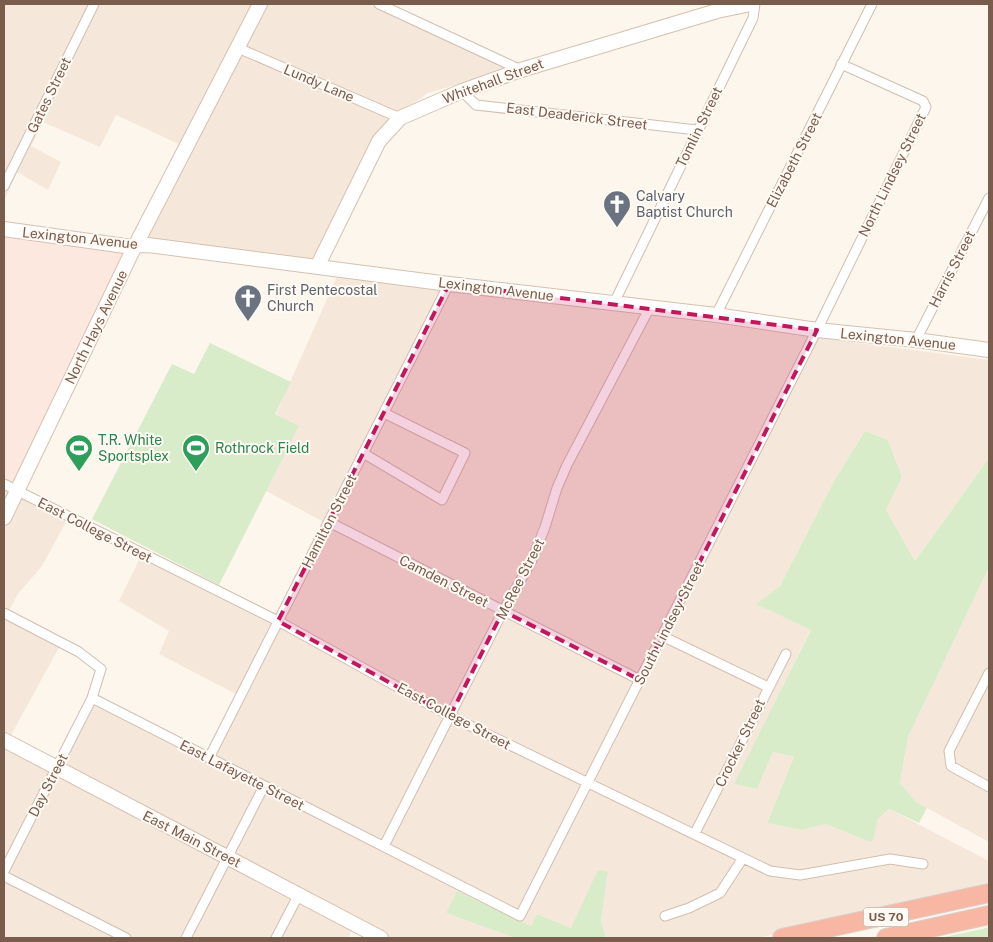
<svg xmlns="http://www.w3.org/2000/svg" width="993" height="942" viewBox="0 0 993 942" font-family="'Public Sans',sans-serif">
  <rect width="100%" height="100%" fill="#fdf6ec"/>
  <path fill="#f5e8da" d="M 4,4 L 369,4 L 513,68 L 428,93 L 387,122 L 369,151 L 314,260 L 146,240 L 181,145 L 116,115 L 100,147 L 43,122 L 31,146 L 61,162 L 48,190 L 17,172 L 4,201 Z
    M 338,274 L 989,360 L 989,458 L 915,561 L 886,510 L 902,477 L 888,440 L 865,431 L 834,481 L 780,586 L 757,604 L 811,629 L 735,784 L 757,789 L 773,752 L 794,757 L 767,823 L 801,830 L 826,824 L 870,842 L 873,839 L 878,819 L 889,809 L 989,861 L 989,883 L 759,938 L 606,938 L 601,921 L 608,873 L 571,928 L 537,914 L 531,926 L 457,891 L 446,913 L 515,938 L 365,938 L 352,931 L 348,938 L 4,938 L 4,489 L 66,522 L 42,566 L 18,594 L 6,616 L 61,644 L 5,746 L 51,771 L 85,701 L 203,761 L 236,694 L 159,654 L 169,631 L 119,601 L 140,558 L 271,624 L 322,521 L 266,491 L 298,427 L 276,414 Z
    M 989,567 L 989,842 L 916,802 L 900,783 L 908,737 Z"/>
  <path fill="#fde8e0" d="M 4,233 L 128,249 L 15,486 L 4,480 Z"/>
  <path fill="#d8ecc9" d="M 210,343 L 291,382 L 275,414 L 299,426 L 219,585 L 92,519 L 172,364 L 194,374 Z
    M 865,431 L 888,440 L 902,477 L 886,510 L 915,561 L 989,458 L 989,567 L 908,737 L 900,783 L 916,802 L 927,808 L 919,823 L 889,809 L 878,819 L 873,840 L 870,842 L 826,824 L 801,830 L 767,823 L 794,757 L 773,752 L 757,789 L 734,784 L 811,630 L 756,604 L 780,586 L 834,481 Z
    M 598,870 L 608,872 L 601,921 L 606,938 L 515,938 L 446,913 L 457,891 L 531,926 L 537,914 L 571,928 Z
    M 989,927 L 989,938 L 939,938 L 982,929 Z"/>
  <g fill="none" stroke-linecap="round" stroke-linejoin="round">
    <g stroke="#d1beb0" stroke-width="11">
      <path id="street" d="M 379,4 L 521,70
        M 238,48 L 400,118
        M 462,91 L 476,105 L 697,130
        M 4,186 L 94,4
        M 614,303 L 753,18 L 755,4
        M 716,315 L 872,4
        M 916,340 L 989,198
        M 363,453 L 442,500 L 465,453 L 384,413
        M 4,484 L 278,621 L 450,716 L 770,871 L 800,875 L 890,859 L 923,864
        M 329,522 L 640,680
        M 4,613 L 79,652 L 101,669 L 92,698 L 4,871
        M 662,636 L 768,687
        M 989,673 L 949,751 L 951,766 L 989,787
        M 92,698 L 520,916 L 817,330 L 926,107 L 923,101 L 841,64
        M 209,758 L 449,284
        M 695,833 L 786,654
        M 384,846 L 503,611 L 531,562 L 545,527 L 557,488 L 567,465 L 649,309
        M 4,876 L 126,938
        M 665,916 L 689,908 L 720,893 L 743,858
        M 186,938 L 264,786
        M 276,938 L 298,896"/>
    </g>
    <g stroke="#d6c0b0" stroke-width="16">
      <path id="secondary" d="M 4,229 L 125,246 L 148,245 L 449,284 L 716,315 L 817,330 L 916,340 L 989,350
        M 318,265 L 379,141 L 400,118 L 462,91 L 521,70 L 717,11 L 751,4
        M 4,518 L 131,254 L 260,4
        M 4,740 L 381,938"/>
    </g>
    <g stroke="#dad1cd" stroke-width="20">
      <path id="highway" d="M 782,938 L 989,893
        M 886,938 L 989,915"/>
    </g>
    <use href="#street" stroke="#fff" stroke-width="9"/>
    <use href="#secondary" stroke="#fff" stroke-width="14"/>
    <use href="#highway" stroke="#f7b7a3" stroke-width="18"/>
  </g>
  <path fill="#c2185b" fill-opacity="0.2" stroke="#c2185b" stroke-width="4" stroke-dasharray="10 6" stroke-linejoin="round" d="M 449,284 L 817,330 L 640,680 L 503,611 L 450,716 L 278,621 Z"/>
  <defs>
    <g id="church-pin" transform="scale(1.4375)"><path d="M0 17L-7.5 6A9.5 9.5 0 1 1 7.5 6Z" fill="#6b7280" stroke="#fffaf3"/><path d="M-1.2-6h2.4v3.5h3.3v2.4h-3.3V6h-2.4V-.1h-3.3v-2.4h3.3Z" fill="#fff"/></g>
    <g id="stadium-pin" transform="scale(1.4375)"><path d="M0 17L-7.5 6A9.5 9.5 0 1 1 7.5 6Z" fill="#2e9e5b" stroke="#fffaf3"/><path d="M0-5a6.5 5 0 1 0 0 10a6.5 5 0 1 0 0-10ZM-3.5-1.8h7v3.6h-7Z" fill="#fff"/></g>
  </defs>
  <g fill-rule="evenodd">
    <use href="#church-pin" x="617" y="204"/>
    <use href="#church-pin" x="248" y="298"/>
    <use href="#stadium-pin" x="79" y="448"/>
    <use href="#stadium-pin" x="196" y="448"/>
  </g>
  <g text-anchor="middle" stroke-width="4" stroke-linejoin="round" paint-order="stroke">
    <rect fill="#fffaf3" stroke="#a28b7f" stroke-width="1" x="863.5" y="907.5" width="45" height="19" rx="4"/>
    <g font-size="12" font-weight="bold" fill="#7a5c4d">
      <text x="886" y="921">US 70</text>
    </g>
    <g font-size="14" fill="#7a5c4d" stroke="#fffaf3">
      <text transform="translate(493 81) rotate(-20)" y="5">Whitehall Street</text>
      <text transform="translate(319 83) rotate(23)" y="5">Lundy Lane</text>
      <text transform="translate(49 95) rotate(-64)" y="5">Gates Street</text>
      <text transform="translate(577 116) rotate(7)" y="5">East Deaderick Street</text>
      <text transform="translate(699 127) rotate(-64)" y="5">Tomlin Street</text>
      <text transform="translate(794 160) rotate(-63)" y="5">Elizabeth Street</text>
      <text transform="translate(892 175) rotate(-64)" y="5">North Lindsey Street</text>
      <text transform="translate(80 238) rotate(6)" y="5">Lexington Avenue</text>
      <text transform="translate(952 269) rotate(-63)" y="5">Harris Street</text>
      <text transform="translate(496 289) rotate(7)" y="5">Lexington Avenue</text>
      <text transform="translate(96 327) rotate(-64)" y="5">North Hays Avenue</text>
      <text transform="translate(898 339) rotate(6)" y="5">Lexington Avenue</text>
      <text transform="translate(329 521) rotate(-63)" y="5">Hamilton Street</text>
      <text transform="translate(95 530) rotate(27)" y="5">East College Street</text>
      <text transform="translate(520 579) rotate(-63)" y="5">McRee Street</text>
      <text transform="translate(444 581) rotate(27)" y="5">Camden Street</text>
      <text transform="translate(669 623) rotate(-63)" y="5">South Lindsey Street</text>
      <text transform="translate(454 716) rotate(28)" y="5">East College Street</text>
      <text transform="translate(740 743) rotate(-64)" y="5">Crocker Street</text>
      <text transform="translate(242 775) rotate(27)" y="5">East Lafayette Street</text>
      <text transform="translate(48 785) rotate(-63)" y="5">Day Street</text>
      <text transform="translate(192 839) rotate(27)" y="5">East Main Street</text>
    </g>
    <g font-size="14" fill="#5b616d" stroke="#fffaf3" text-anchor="start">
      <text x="636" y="201">Calvary<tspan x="636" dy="16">Baptist Church</tspan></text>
      <text x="267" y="295">First Pentecostal<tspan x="267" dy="16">Church</tspan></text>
    </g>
    <g font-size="14" fill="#27864d" stroke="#fffaf3" text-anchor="start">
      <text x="98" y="445">T.R. White<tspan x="98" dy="16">Sportsplex</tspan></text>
      <text x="215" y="453">Rothrock Field</text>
    </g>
  </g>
  <rect width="993" height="942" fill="none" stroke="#7a5c4d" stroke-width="10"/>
</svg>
